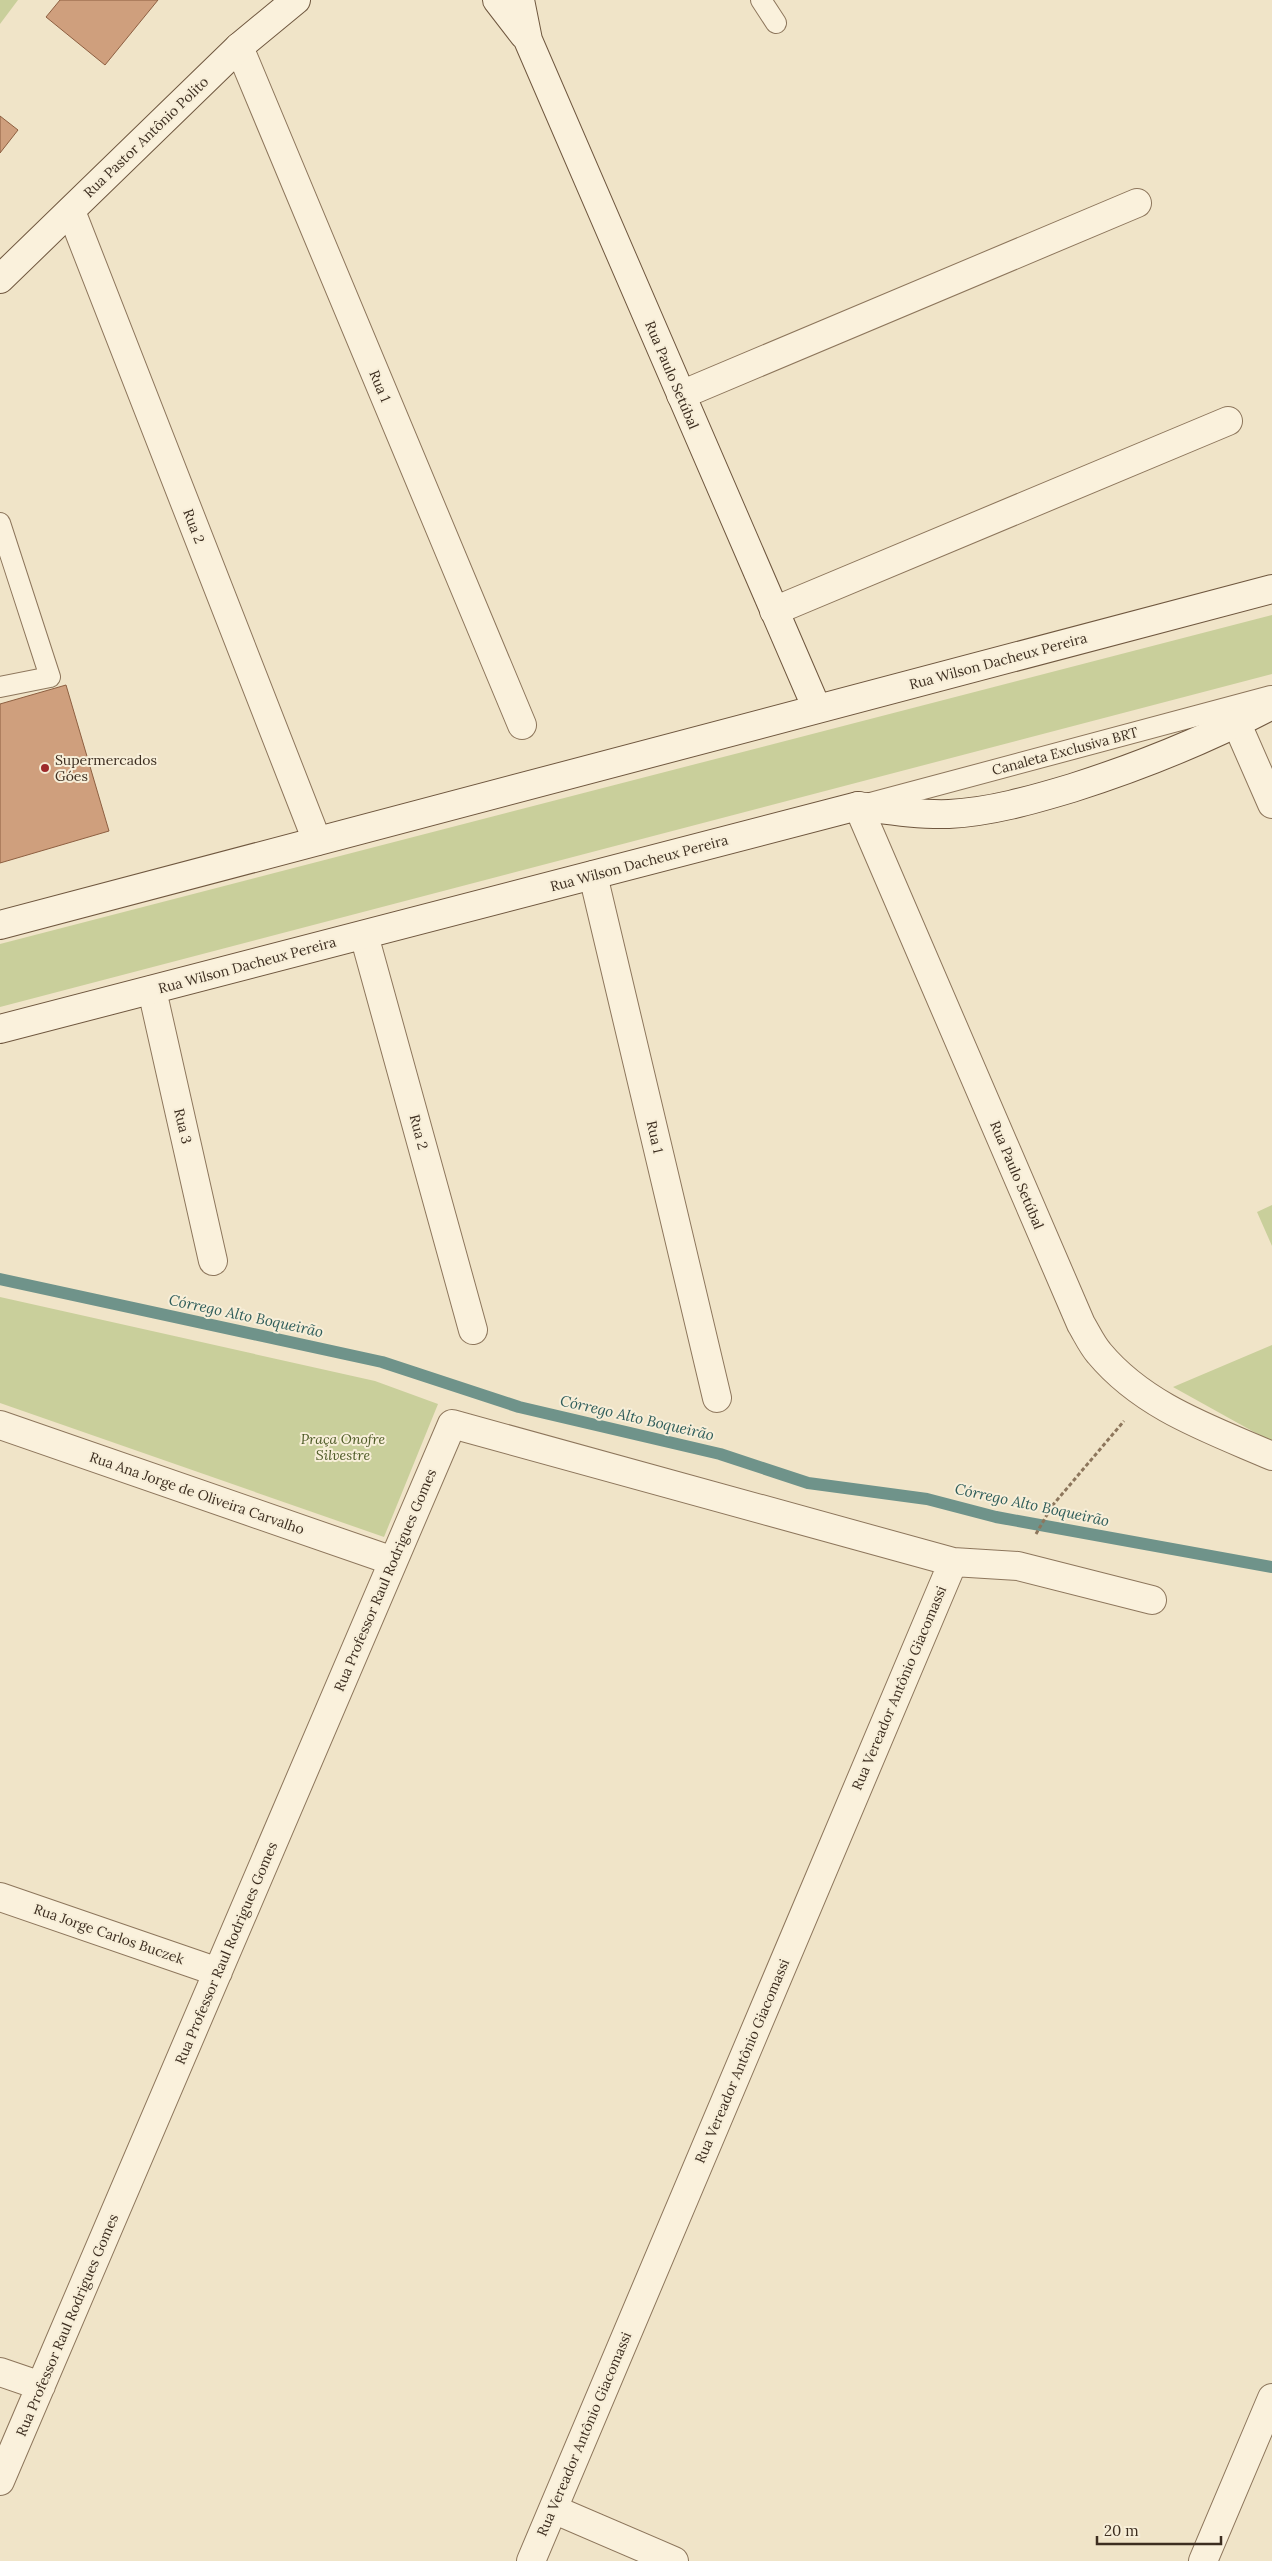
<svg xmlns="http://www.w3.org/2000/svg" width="1272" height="2561" viewBox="0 0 1272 2561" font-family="Lora,serif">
  <rect width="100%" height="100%" fill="#f0e4c8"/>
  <path fill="#c9cf9b" d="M 0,0 L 18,0 L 0,24 Z
    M 1272,615 L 1272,674 L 0,1007 L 0,944 Z
    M 1272,1205 L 1272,1246 L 1257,1212 Z
    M 0,1297 L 375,1381 L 438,1404 L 384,1537 L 0,1403 Z
    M 1272,1345 L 1272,1442 L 1173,1387 Z"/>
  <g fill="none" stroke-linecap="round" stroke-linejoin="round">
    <path stroke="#6f938a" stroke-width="12" d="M 0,1279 L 382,1362 L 519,1407 L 720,1454 L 808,1483 L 927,1499 L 996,1517 L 1272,1567"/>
  </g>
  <path fill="#cf9f7d" stroke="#8d5f41" d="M 60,0 L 158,0 L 105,65 L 46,17 Z
    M 0,116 L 18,130 L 0,153 Z
    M 66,685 L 109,831 L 0,863 L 0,704 Z"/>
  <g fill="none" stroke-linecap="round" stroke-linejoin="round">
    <g stroke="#8d765c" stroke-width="22">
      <path id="service" d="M 761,0 L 776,23
        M 0,523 L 50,677 L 0,687
        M 867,804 L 1271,696"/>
    </g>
    <g stroke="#8d765c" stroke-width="30">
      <path id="minor" d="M 239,47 L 522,725
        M 71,211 L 317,841
        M 681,395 L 1137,203
        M 774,611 L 1228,421
        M 1237,724 L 1272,804
        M 858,806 L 1081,1324 C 1087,1334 1092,1345 1099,1353 C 1144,1407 1210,1429 1272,1456
        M 593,875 L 717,1398
        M 364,935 L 473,1330
        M 152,990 L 213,1261
        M 0,1425 L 393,1561
        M 0,1897 L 218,1972
        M 0,2372 L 41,2386
        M 0,2481 L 452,1424 L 953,1562 L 1018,1566 L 1152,1600
        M 553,2509 L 674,2561
        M 531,2561 L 953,1562
        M 1203,2561 L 1272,2398"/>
    </g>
    <g stroke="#6f573f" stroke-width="30">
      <path id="secondary" d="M 497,0 L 524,35
        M 520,0 L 528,40 L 817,709
        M 0,279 L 239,47 L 296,0
        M 0,925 L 1272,589
        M 0,1029 L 858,806 C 888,810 919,815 949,814 C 990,812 1032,800 1072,788 C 1141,766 1208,739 1272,705"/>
    </g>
    <path stroke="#8d765c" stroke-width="3" stroke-dasharray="4 2.5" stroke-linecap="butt" d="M 1036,1534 L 1052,1506 L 1124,1421"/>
    <use href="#service" stroke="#faf1dc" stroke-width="20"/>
    <use href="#minor" stroke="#faf1dc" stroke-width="28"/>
    <use href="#secondary" stroke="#faf1dc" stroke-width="28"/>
  </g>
  <circle fill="#9e2a2b" stroke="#f7eed8" stroke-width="2" cx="45" cy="768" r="5"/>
  <g text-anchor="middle" stroke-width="4" stroke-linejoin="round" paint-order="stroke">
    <g font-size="14" fill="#3d2e20" stroke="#f7eed8">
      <text transform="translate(146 137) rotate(-44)" y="5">Rua Pastor Antônio Polito</text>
      <text transform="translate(672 375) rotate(67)" y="5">Rua Paulo Setúbal</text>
      <text transform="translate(380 386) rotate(67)" y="5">Rua 1</text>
      <text transform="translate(194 526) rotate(69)" y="5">Rua 2</text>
      <text transform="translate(998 661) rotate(-15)" y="5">Rua Wilson Dacheux Pereira</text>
      <text transform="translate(1065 751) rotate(-15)" y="5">Canaleta Exclusiva BRT</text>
      <text transform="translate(639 863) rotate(-15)" y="5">Rua Wilson Dacheux Pereira</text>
      <text transform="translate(247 965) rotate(-15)" y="5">Rua Wilson Dacheux Pereira</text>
      <text transform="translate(183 1126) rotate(77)" y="5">Rua 3</text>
      <text transform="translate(419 1132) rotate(75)" y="5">Rua 2</text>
      <text transform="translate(655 1137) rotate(77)" y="5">Rua 1</text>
      <text transform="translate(1017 1175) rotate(67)" y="5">Rua Paulo Setúbal</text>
      <text transform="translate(197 1493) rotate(19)" y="5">Rua Ana Jorge de Oliveira Carvalho</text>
      <text transform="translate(385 1580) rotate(-67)" y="5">Rua Professor Raul Rodrigues Gomes</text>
      <text transform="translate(899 1688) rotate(-67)" y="5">Rua Vereador Antônio Giacomassi</text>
      <text transform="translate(109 1934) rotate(19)" y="5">Rua Jorge Carlos Buczek</text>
      <text transform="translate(226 1953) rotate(-67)" y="5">Rua Professor Raul Rodrigues Gomes</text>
      <text transform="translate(742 2061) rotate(-67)" y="5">Rua Vereador Antônio Giacomassi</text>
      <text transform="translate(67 2325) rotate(-67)" y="5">Rua Professor Raul Rodrigues Gomes</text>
      <text transform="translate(584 2434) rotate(-67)" y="5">Rua Vereador Antônio Giacomassi</text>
    </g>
    <g font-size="14" fill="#3d2e20" stroke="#f7eed8" text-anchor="start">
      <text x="55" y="765">Supermercados<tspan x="55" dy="16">Góes</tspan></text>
    </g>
    <g font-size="14" font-style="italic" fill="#4d5a26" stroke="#f7eed8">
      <text x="343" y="1444">Praça Onofre<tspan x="343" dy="16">Silvestre</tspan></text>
    </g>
    <g font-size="15" font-style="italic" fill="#2f5d5a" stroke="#f7eed8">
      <text transform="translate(246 1316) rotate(12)" y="5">Córrego Alto Boqueirão</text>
      <text transform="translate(637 1418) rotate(13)" y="5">Córrego Alto Boqueirão</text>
      <text transform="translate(1032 1505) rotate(12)" y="5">Córrego Alto Boqueirão</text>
    </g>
  </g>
  <path d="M1097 2536v8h124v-8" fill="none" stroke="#3d2e20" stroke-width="2.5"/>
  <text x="1104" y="2536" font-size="15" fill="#3d2e20" stroke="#f7eed8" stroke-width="4" paint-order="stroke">20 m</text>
</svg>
